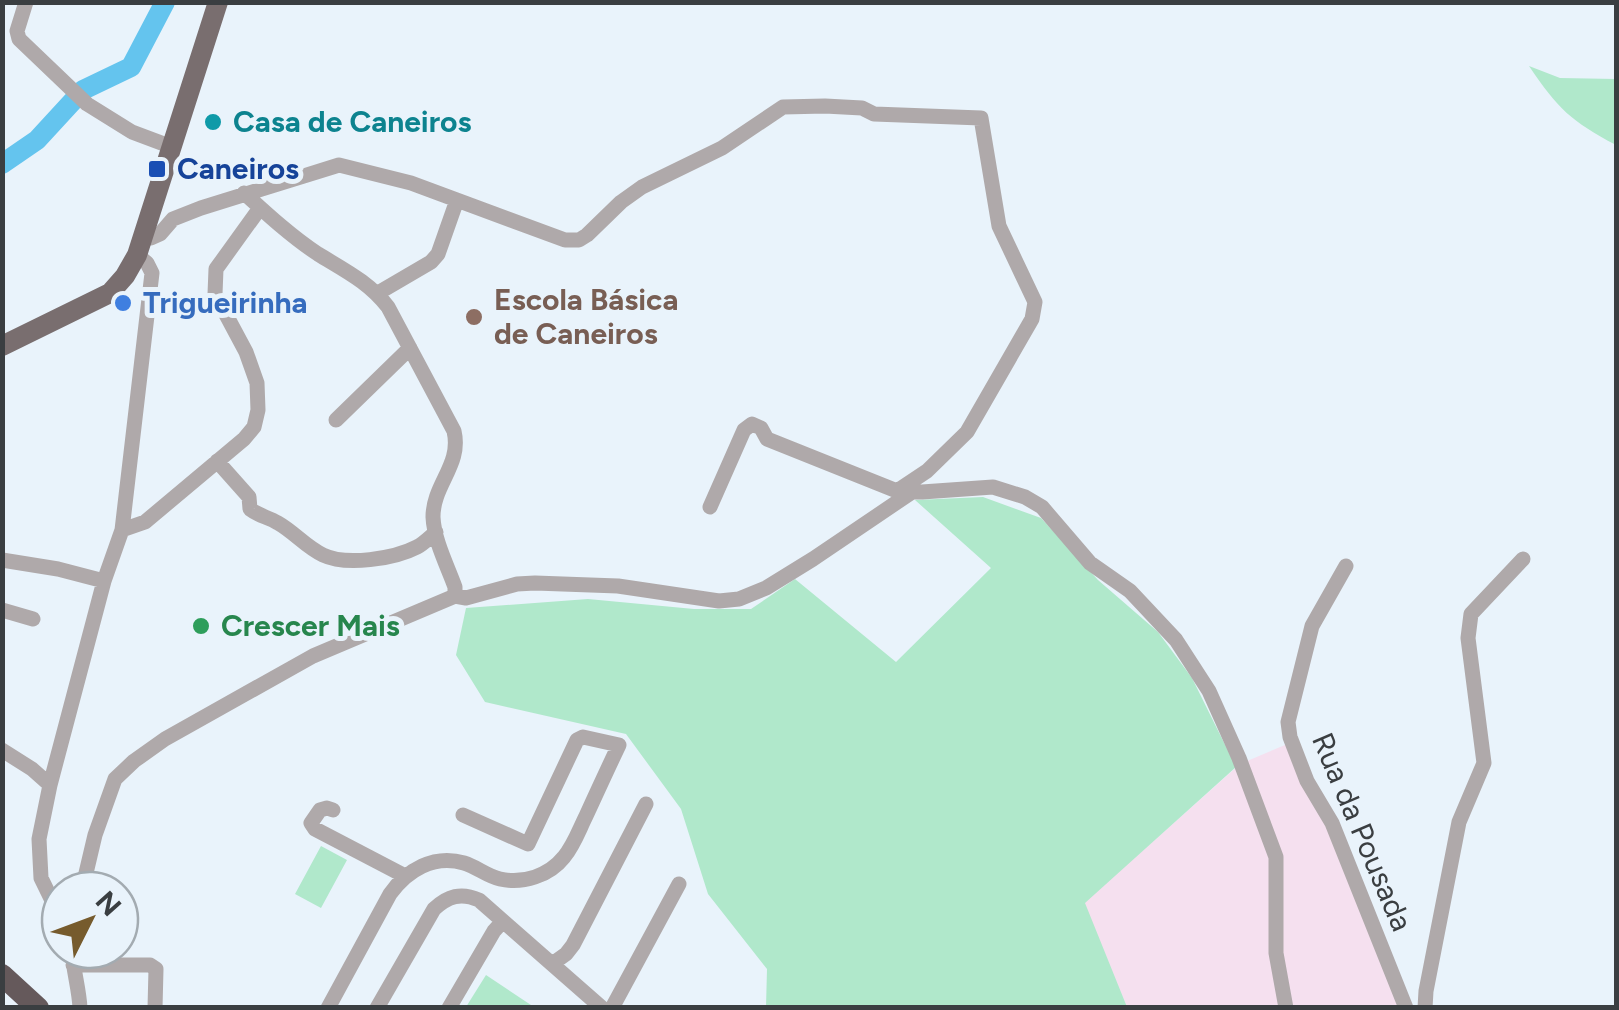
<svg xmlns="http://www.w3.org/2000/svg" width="1619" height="1010" viewBox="0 0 1619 1010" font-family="Figtree,sans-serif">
  <rect width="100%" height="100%" fill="#e9f3fb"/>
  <path fill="#f5e0ef" d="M 1292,742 L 1405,1007 L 1127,1007 L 1084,903 L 1240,764 Z"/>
  <path fill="#b0e8cb" d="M 1529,66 L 1560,78 L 1616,79 L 1616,145 C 1571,121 1558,109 1529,66 Z
    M 983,497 L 1041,518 L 1098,580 L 1158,632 L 1192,678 L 1236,767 L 1085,903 L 1127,1007 L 766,1007 L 767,969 L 708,894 L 681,809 L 626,734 L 485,702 L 456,655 L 466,608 L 588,599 L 694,609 L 751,609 L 795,579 L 896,662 L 991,568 L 915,500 Z
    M 321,846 L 347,860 L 321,908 L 295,894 Z
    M 486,975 L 534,1007 L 466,1007 Z"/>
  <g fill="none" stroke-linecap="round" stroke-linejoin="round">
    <path stroke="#64c4ee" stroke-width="20" d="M 2,164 L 37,140 L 83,90 L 131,67 L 165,2"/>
    <path stroke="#afa9aa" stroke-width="15" d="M 26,2 L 17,31 L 19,39 L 87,104 L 132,132 L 172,147
      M 244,193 C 267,214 292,237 318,254 C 344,270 369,282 388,307 L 454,431 C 462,465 433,484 433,517 C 434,540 447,565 455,587 L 455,596
      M 143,236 L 151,238 L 160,234 L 173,219 L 201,208 L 339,165 L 411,183 L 565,240 L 579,240 L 587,235 L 621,202 L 642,187 L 722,148 L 783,107 L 825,106 L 862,108 L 874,114 L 981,118 L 999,226 L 1035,302 L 1032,319 L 967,432 L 927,471 L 897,491
      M 378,293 L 431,262 L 438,254 L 457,200
      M 336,420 L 410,348
      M 217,461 L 249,497 L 250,509 C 259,516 268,517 278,523 C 294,532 306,547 323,555 C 346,566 394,559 417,547 C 423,544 430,537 436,532
      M 710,507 L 744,430 L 752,424 L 761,428 L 767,439 L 897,491 L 922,492 L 993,487 L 1025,497 L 1042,507 L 1090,563 L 1130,591 L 1176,640 L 1209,691 L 1239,758 L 1276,857 L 1276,953 L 1286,1008
      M 122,530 L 145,522 L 244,439 L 254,427 L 258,410 L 257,383 L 246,352 L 215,294 L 216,269 L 260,208
      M 2,560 L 58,569 L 104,581
      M 1346,566 L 1312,626 L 1288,722 L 1290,737 L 1307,781 L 1332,823 L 1406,1008
      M 2,610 L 33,619
      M 2,750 L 32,769 L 50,785
      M 333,810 L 327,808 L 320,810 L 311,823 L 315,829 L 405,876
      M 82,890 L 95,835 L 115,779 L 134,761 L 165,739 L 313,656 L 455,596 L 466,598 L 517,584 L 535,583 L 618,586 L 719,601 L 739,599 L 766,588 L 813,559 L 912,492
      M 60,917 L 41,878 L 39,839 L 50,785 L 104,581 L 122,530 L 152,273 L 147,263 L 137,255
      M 72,950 C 73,970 79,988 80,1008
      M 552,964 L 566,954 L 573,945 L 646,804
      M 73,965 L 150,965 L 156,969 L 155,1008
      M 328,1008 L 390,894 C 407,870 434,854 464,863 C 477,867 487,876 500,879 C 523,884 549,876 564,857 C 574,845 579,830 586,816 C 597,792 608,768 619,745 L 583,737 L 577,740 L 528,844 L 463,815
      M 377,1008 L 434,909 C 448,896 461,892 479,900 L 602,1008
      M 449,1008 L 494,931 L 503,921
      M 612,1008 L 679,884
      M 1425,1008 L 1426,991 L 1459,822 L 1484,763 L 1468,638 L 1471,614 L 1523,559"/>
    <path stroke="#796e6f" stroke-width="20" d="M 2,346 L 110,293 L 125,276 L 137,255 L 218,2"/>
    <path stroke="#65595b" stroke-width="22" d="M 2,975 L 38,1008"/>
  </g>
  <circle fill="#0f9aa8" stroke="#e9f3fb" stroke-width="4" cx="213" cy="122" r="10"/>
  <rect fill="#1a4fb4" stroke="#e9f3fb" stroke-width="4" x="147" y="159" width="20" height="20" rx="5"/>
  <circle fill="#3f7fe0" stroke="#e9f3fb" stroke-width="4" cx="123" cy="303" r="10"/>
  <circle fill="#8d6e63" stroke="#e9f3fb" stroke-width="4" cx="474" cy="317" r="10"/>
  <circle fill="#2e9e5b" stroke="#e9f3fb" stroke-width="4" cx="201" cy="626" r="10"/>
  <g text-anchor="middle" stroke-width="10" stroke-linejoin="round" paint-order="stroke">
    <g font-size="30" font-weight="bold" fill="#0d838f" stroke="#e9f3fb" text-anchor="start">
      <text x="233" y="132">Casa de Caneiros</text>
    </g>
    <g font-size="30" font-weight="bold" fill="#164399" stroke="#e9f3fb" text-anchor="start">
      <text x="177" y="179">Caneiros</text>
    </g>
    <g font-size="30" font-weight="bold" fill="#785e54" stroke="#e9f3fb" text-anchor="start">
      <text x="494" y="310">Escola Básica<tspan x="494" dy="34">de Caneiros</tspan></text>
    </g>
    <g font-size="30" font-weight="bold" fill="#366cbe" stroke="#e9f3fb" text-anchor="start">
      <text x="143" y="313">Trigueirinha</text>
    </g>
    <g font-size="30" font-weight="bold" fill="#27864d" stroke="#e9f3fb" text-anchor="start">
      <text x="221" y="636">Crescer Mais</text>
    </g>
    <g font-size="30" fill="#3a3e41" stroke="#e9f3fb">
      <text transform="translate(1362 832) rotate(67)" y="10">Rua da Pousada</text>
    </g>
  </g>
  <rect width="1619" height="1010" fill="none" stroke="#3a3e41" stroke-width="10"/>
  <g transform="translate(90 920) rotate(48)"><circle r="48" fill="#e9f3fb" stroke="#a3abb1" stroke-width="2.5"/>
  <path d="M0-8L18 38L0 25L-18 38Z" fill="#765b2d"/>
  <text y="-15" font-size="28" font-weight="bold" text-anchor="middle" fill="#3a3e41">N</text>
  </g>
</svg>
